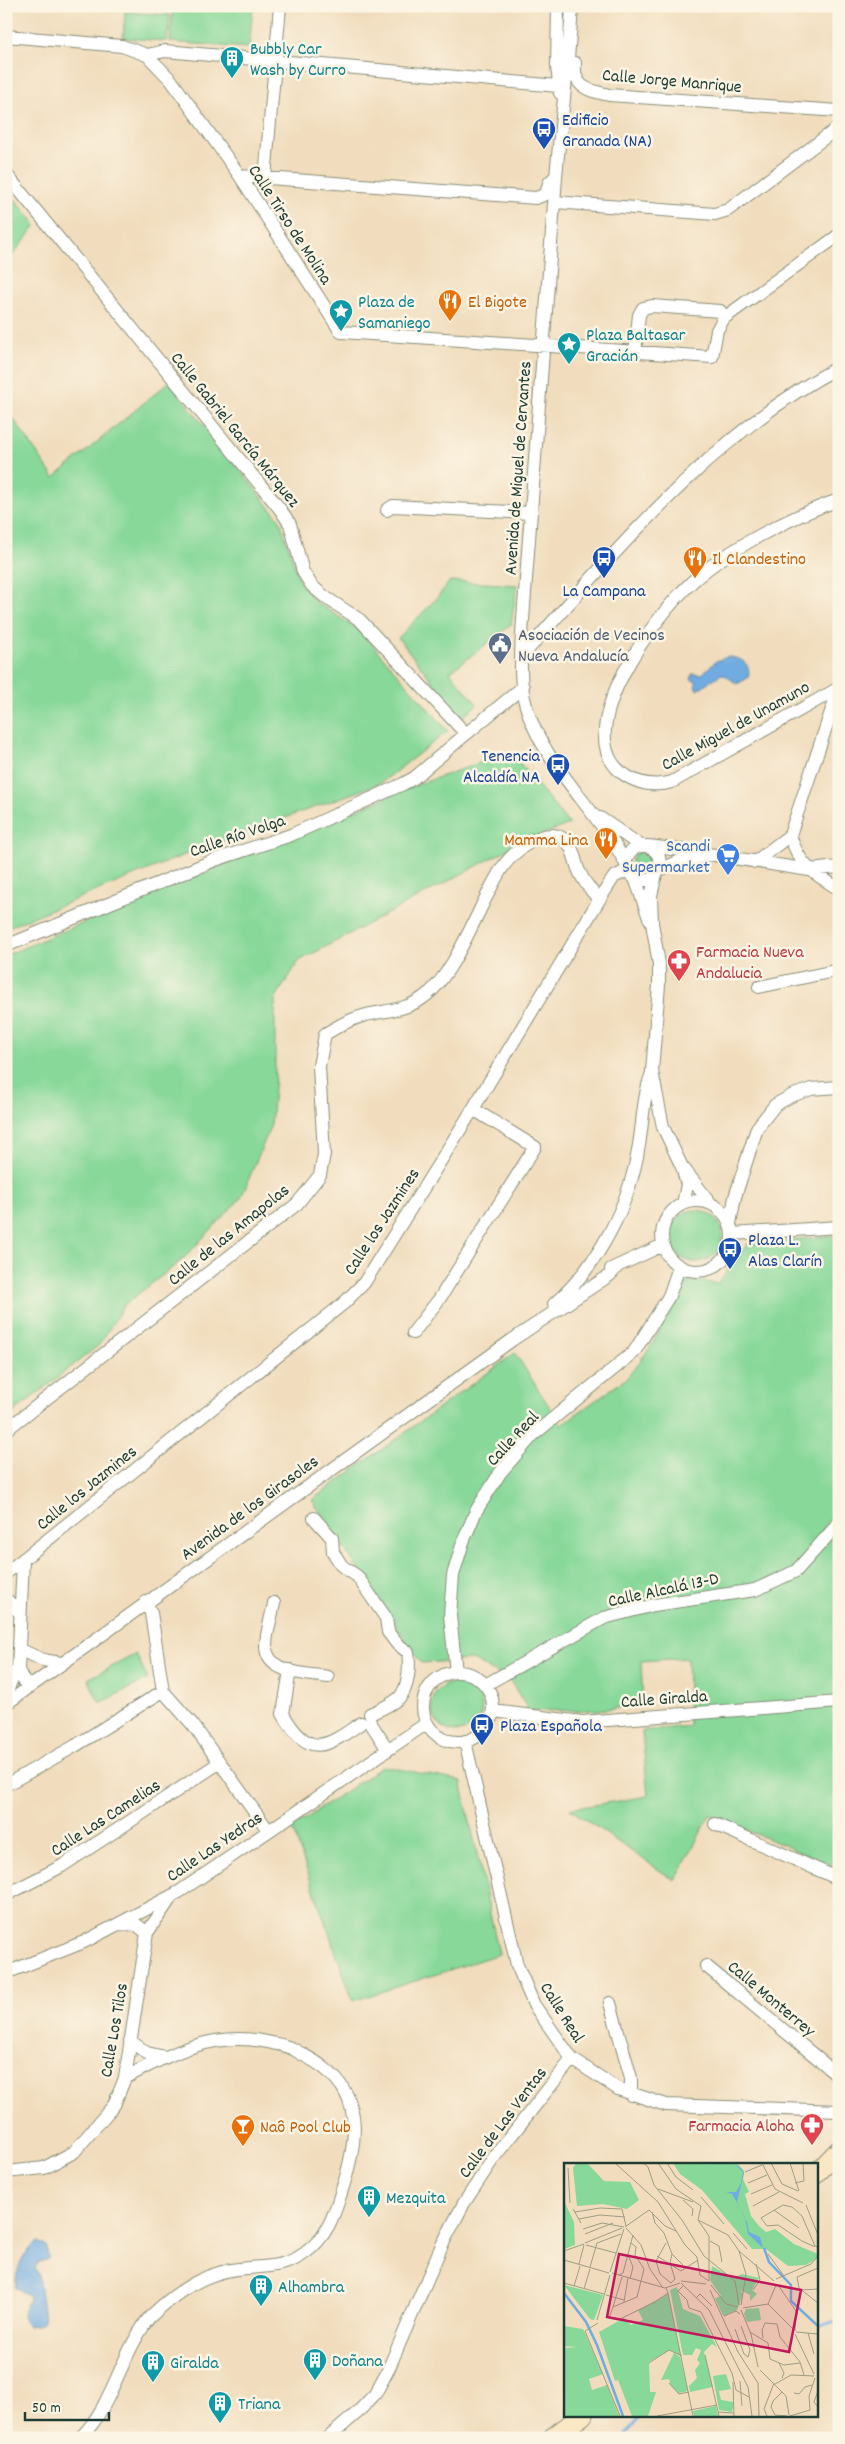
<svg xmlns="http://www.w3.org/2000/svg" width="845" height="2444" viewBox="0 0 845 2444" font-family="Dekko,sans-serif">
  <rect width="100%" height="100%" fill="#fcf5e5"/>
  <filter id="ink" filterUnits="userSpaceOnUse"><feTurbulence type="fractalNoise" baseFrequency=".02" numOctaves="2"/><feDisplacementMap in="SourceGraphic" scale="10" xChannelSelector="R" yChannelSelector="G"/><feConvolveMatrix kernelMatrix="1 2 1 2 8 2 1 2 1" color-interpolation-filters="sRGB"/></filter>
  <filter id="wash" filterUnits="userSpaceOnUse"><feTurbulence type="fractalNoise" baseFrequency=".0096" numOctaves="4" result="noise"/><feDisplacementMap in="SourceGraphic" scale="20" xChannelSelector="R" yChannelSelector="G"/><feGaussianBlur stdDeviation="1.12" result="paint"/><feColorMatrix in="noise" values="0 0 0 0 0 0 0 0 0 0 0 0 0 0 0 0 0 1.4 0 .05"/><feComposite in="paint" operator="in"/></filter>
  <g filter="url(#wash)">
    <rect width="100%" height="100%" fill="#f1ddbd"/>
    <path fill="#87d899" stroke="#538a66" d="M 173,6 L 253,6 L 249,48 L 170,42 Z
      M 125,12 L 170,15 L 167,41 L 123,38 Z
      M 6,188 L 36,225 L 6,264 Z
      M 169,382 L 280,520 L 300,583 L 316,602 L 359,630 L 448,731 L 381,783 L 189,853 L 6,928 L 6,408 L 54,478 Z
      M 450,581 L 517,585 L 511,625 L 450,672 L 477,704 L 462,718 L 398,638 L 436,599 Z
      M 511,752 L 569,824 L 514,846 L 299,961 L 275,999 L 275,1075 L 271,1125 L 241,1198 L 182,1260 L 124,1305 L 99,1345 L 6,1418 L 6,955 L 408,788 Z
      M631 863a11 11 0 1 1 22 0a11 11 0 1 1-22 0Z
      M670 1236a26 26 0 1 1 52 0a26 26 0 1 1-52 0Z
      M 839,1235 L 839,1509 L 822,1530 L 839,1546 L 839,1868 L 710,1815 L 675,1881 L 570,1809 L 648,1796 L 642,1731 L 689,1726 L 687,1658 L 641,1661 L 643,1705 L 597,1710 L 529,1711 L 511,1682 L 473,1660 L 421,1663 L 312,1500 L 515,1353 L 561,1425 L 627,1378 L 652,1345 L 685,1281 L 718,1283 L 748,1244 Z
      M 136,1654 L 148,1679 L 100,1703 L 88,1679 Z
      M432 1707a25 25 0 1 1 50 0a25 25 0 1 1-50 0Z
      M 383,1766 L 461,1781 L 499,1954 L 353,2001 L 292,1828 Z"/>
    <path fill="#6face1" stroke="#47748a" d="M 727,657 C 741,657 752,664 748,678 L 737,684 L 725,675 L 721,674 L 697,690 L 695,686 L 697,682 L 691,679 L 692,674 L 702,674 L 716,661 Z
      M 38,2242 L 47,2247 L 48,2259 L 38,2262 L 35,2268 L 38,2273 L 44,2318 L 41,2324 L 28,2326 C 20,2317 23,2310 29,2300 L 28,2295 L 16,2288 C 14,2272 24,2251 38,2242 Z"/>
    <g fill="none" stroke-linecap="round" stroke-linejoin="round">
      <path stroke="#6face1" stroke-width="3" d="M 816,2328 L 839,2320
        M 624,2438 L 641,2415"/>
    </g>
  </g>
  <g filter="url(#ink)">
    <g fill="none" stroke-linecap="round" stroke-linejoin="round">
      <g stroke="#888d78" stroke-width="14">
        <path id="street" d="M 558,6 L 557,66 L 560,93
          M 572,6 C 569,63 561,120 556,177 L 522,633 C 521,657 519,683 526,706 C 543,765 598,810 626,864
          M 6,36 L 122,46 L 147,55 L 171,80 L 240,176 L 341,332 L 712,357 L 717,330 L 724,318 L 839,235
          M 147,55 L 165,51 L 558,86
          M 575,63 C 573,88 588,90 609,95 L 839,111
          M 6,174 L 280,509 L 290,524 L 303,572 L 312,586 L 325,597 L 360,620 L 466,734 L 523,687
          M 240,176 L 536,198 L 546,194 L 549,183 L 554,178
          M 265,178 L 280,6
          M 555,202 L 715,214 L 728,210 L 839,127
          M 635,353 L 639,315 L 643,308 L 652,306 L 720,311 L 724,318
          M 839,500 C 794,515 728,549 693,581 C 658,613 567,730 622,773 C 637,784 655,787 672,782 L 839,688
          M 387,510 L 393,506 L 531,513
          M 521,657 C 616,552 712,434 839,367
          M 600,818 L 641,846
          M 790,835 L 839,688
          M 790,835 C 800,867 812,872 839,889
          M 648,846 L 696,852 L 809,870 L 839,867
          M626 863a17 17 0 1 1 34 0a17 17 0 1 1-34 0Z
          M 755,862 L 790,835
          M 657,871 L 678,862 L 705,856
          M 656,874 L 651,896 L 652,923 L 659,964 L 659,985 L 652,1071 L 663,1127 L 682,1167 L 687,1185 L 683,1204
          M 635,878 L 649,918
          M 6,946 L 215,860 L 291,835 L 403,784 L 414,778 L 466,734
          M 759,987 L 839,970
          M 684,1169 L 711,1204
          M662 1236a35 35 0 1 1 70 0a35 35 0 1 1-70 0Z
          M 730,1224 L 735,1197 L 757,1128 L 775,1105 L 791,1096 L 811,1089 L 839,1087
          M 732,1234 L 839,1227
          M 611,1269 L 663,1245
          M 554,1304 C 599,1265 630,1204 639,1145 C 643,1121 643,1096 652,1073
          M 413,1333 L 440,1298 L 535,1147 L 473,1109
          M 6,1430 L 297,1204 L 320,1175 L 324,1154 L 319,1066 L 325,1034 C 339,1026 350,1019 366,1015 C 387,1010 405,1011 424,997 C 455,976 480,902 502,868 C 513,852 546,823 566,841 C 576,850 574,864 581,875 C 585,884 593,892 599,900
          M 314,1518 L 332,1538 L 333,1552 L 342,1566 L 357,1576 L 386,1618 L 388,1632 L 397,1644 L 408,1652 C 410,1665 409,1688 399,1698 C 391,1705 379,1710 370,1714
          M 23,1560 L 18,1670 L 24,1682 L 31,1685
          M 6,1573 L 344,1303 L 364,1283 L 473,1109 L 599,900 L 614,877 L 628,870
          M 6,1599 L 20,1613
          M 146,1602 L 151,1613 L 163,1691 L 193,1725 L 268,1830
          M 274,1603 C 272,1616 266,1632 266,1646 C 266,1674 308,1674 328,1677
          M 19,1649 L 43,1660 L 61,1663
          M 290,1670 L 283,1714 C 309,1758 324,1749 361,1723
          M 456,1672 L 450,1616 L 453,1575 L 463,1542 L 476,1511 L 500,1473 L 533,1435 L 634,1352 L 669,1296 L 679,1267
          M423 1707a35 35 0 1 1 70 0a35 35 0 1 1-70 0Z
          M 485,1685 L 604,1618 L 654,1605 L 755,1590 L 796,1571 L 839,1523
          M 6,1695 L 14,1673 L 18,1670
          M 6,1704 L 512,1340 L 610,1275 L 617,1267
          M 493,1711 L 582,1722 L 839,1702
          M 370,1722 L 388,1750
          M 465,1741 L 517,1965 L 534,2005 L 572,2059 L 618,2089 L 666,2105 L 839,2111
          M 6,1785 L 75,1746 L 163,1691
          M 715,1824 L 839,1879
          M 6,1895 L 62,1866 L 219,1763
          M 118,1924 L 137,1925 L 147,1933
          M 706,1966 L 839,2076
          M 6,1973 L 84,1942 L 179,1892 L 427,1723
          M 610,2003 L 631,2078 L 631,2095
          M 130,2041 L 147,2053 L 165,2057
          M 6,2172 L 44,2168 L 74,2152 L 114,2105 L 125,2078 L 147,1933 L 170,1899
          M 80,2438 C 109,2410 118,2367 139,2333 C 143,2327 146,2320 152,2315 C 172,2296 195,2279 222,2272 C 250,2264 280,2272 305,2253 C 326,2238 334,2216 341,2193 C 355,2150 367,2100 324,2068 C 316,2061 305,2056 295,2050 C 287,2045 276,2044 267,2042 C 213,2030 170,2054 125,2078
          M 328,2438 L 358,2412 L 375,2394 L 388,2370 L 442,2245 L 464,2203 L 495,2156 L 572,2059"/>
      </g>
      <g stroke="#888d78" stroke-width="21">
        <path id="secondary" d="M 816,2174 L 839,2150
          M 552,2438 L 583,2415"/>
      </g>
      <use href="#street" stroke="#fff" stroke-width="12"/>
      <use href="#secondary" stroke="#fae7c3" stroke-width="19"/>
    </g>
  </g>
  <defs>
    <g id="building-pin" transform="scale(1.25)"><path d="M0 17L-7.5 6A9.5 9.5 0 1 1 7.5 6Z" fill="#0f9aa8" stroke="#fcf5e5"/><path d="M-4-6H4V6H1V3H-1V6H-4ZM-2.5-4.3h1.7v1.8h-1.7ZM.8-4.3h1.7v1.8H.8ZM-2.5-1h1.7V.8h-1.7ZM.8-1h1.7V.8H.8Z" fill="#fff"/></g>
    <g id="bus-pin" transform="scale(1.25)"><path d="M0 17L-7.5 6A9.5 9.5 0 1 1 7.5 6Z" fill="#1a4fb4" stroke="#fcf5e5"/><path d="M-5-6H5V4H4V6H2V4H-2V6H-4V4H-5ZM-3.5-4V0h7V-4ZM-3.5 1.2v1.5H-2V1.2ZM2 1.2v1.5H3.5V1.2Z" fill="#fff"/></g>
    <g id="restaurant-pin" transform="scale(1.25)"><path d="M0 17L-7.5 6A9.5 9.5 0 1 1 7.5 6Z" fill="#e8710a" stroke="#fcf5e5"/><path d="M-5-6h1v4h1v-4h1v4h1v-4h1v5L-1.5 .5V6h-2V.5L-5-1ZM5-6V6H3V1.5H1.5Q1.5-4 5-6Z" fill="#fff"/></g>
    <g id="sight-pin" transform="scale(1.25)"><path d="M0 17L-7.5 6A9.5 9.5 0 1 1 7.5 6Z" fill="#0f9aa8" stroke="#fcf5e5"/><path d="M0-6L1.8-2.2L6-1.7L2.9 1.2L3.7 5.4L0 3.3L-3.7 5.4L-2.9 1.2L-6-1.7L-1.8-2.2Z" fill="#fff"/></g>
    <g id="civic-pin" transform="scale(1.25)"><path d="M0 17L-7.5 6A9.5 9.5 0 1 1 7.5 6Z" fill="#5c6f8a" stroke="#fcf5e5"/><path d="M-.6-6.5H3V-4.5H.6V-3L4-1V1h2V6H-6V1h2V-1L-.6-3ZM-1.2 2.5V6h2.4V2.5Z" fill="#fff"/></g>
    <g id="supermarket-pin" transform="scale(1.25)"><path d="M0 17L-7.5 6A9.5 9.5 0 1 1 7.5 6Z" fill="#3f7fe0" stroke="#fcf5e5"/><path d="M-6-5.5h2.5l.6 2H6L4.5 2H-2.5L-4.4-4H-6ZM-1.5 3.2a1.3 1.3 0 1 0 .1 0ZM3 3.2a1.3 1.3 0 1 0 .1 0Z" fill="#fff"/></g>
    <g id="pharmacy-pin" transform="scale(1.25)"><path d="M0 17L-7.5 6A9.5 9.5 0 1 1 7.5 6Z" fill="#e0444e" stroke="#fcf5e5"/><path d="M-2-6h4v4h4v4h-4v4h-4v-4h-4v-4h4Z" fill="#fff"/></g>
    <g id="bar-pin" transform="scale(1.25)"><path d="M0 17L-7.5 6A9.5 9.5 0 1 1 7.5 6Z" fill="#e8710a" stroke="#fcf5e5"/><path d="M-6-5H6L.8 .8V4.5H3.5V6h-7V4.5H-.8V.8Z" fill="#fff"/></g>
  </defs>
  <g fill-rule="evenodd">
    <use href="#building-pin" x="232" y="58"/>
    <use href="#bus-pin" x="544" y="129"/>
    <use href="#restaurant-pin" x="450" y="301"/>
    <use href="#sight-pin" x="341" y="311"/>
    <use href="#sight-pin" x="569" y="344"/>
    <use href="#bus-pin" x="604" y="558"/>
    <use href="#restaurant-pin" x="695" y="558"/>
    <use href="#civic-pin" x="500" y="644"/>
    <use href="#bus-pin" x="558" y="765"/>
    <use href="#restaurant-pin" x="606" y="839"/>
    <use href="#supermarket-pin" x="728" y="855"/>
    <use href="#pharmacy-pin" x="679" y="961"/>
    <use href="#bus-pin" x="730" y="1249"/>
    <use href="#bus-pin" x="482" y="1725"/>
    <use href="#pharmacy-pin" x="812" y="2125"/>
    <use href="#bar-pin" x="243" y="2126"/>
    <use href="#building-pin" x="369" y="2197"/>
    <use href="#building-pin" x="261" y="2286"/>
    <use href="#building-pin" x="315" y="2360"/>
    <use href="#building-pin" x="153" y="2362"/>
    <use href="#building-pin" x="220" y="2403"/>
  </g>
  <g text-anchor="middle" stroke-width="5" stroke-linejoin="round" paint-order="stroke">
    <g font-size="18" fill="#0d838f" stroke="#fcf5e5" text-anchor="start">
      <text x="250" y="54">Bubbly Car<tspan x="250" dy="21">Wash by Curro</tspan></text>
      <text x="358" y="307">Plaza de<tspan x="358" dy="21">Samaniego</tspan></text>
      <text x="586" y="340">Plaza Baltasar<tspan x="586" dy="21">Gracián</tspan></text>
      <text x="386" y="2203">Mezquita</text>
      <text x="278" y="2292">Alhambra</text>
      <text x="332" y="2366">Doñana</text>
      <text x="170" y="2368">Giralda</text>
      <text x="238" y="2409">Triana</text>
    </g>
    <g font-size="18" fill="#1f3d34" stroke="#fcf5e5">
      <text transform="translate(672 80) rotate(5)" y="6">Calle Jorge Manrique</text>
      <text transform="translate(291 224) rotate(57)" y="6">Calle Tirso de Molina</text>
      <text transform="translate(236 429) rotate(51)" y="6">Calle Gabriel García Márquez</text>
      <text transform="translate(517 468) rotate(-86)" y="6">Avenida de Miguel de Cervantes</text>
      <text transform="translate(735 725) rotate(-29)" y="6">Calle Miguel de Unamuno</text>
      <text transform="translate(237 835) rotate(-19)" y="6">Calle Río Volga</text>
      <text transform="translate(381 1221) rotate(-57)" y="6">Calle los Jazmines</text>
      <text transform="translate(228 1234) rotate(-39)" y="6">Calle de las Amapolas</text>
      <text transform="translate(512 1438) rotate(-47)" y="6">Calle Real</text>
      <text transform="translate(86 1487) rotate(-39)" y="6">Calle los Jazmines</text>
      <text transform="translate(249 1507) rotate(-36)" y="6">Avenida de los Girasoles</text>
      <text transform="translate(663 1589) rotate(-12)" y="6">Calle Alcalá 13-D</text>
      <text transform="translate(664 1698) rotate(-4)" y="6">Calle Giralda</text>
      <text transform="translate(105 1817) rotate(-33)" y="6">Calle Las Camelias</text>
      <text transform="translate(214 1846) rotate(-34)" y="6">Calle Las Yedras</text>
      <text transform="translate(772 1998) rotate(40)" y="6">Calle Monterrey</text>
      <text transform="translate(563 2012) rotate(58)" y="6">Calle Real</text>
      <text transform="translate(113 2030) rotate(-80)" y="6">Calle Los Tilos</text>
      <text transform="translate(502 2122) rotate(-53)" y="6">Calle de Las Ventas</text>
    </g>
    <g font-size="18" fill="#164399" stroke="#fcf5e5" text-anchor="start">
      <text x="562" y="125">Edificio<tspan x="562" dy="21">Granada (NA)</tspan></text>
      <text x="604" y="596" text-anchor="middle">La Campana</text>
      <text x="540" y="761" text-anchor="end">Tenencia<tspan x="540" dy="21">Alcaldía NA</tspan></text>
      <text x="748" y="1245">Plaza L.<tspan x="748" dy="21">Alas Clarín</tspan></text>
      <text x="500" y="1731">Plaza Española</text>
    </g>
    <g font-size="18" fill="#c56008" stroke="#fcf5e5" text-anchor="start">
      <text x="468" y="307">El Bigote</text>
      <text x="712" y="564">Il Clandestino</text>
      <text x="588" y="845" text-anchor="end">Mamma Lina</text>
      <text x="260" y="2132">Naô Pool Club</text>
    </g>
    <g font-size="18" fill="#4e5e75" stroke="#fcf5e5" text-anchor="start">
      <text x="518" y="640">Asociación de Vecinos<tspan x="518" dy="21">Nueva Andalucía</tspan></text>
    </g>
    <g font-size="18" fill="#366cbe" stroke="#fcf5e5" text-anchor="end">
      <text x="710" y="851">Scandi<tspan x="710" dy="21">Supermarket</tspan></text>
    </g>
    <g font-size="18" fill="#be3a42" stroke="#fcf5e5" text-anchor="start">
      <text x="696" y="957">Farmacia Nueva<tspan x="696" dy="21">Andalucia</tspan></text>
      <text x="794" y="2131" text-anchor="end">Farmacia Aloha</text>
    </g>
  </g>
  <g transform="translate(564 2163)">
    <rect width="254" height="254" fill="#f1ddbd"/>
    <path d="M 12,0 L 23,0 L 40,18 L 66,19 L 75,37 L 63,46 L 39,41 L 13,43 L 9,5 ZM 109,0 L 173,0 L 180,8 L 179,16 L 185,29 L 181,31 L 187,53 L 195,63 L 202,69 L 211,66 L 230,81 L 254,91 L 252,96 L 242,102 L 224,103 L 202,86 L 188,86 L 138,27 L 116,11 ZM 0,38 L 10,59 L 11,82 L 0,86 ZM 148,103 L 169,115 L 178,111 L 195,115 L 188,127 L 193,131 L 186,138 L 186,132 L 176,127 L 179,131 L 173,147 L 159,153 L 151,135 L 157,133 L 146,117 ZM 0,122 L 39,132 L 30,157 L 26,156 ZM 113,124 L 119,146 L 136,153 L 153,184 L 148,181 L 140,189 L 149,224 L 126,229 L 125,223 L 133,215 L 131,207 L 136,200 L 133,197 L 137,187 L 132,185 L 128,192 L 119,192 L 106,127 ZM 104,131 L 117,193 L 106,187 L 85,199 L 86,229 L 92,229 L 84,253 L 68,253 L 54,217 L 51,218 L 35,169 L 60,155 L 67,162 L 79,157 L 74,147 ZM 195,145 L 197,157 L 183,159 L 180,151 L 182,146 ZM 0,163 L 19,166 L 39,211 L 25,216 L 28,227 L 43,222 L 55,253 L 0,253 L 0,185 L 13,184 L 0,183 ZM 110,190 L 116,194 L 124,228 L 115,230 L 107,223 L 105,216 L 97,217 ZM 162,211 L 167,226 L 155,228 L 157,237 L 170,239 L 168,249 L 155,247 L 149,213 ZM 152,243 L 154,253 L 130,253 L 129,248 Z" fill="#87d899"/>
    <path d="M 171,1 L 178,6 L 180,10 L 173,39 L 183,59 L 185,69 L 196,74 L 199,85 L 184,71 L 181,54 L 168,31 L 162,29 L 172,29 L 177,20 L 179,9 Z" fill="#6face1"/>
    <path fill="none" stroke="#6face1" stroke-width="2.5" d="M 200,85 L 205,99 L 227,122 L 227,138 L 254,163M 0,130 L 22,159 L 33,182 L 59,253"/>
    <path fill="none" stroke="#9d9d86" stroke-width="1" d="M 51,0 L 94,39 L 121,82 L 133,94 L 136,112 L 145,118M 79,0 L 84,4 L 90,22 L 118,57 L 140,93 L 171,118 L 175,142M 94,0 L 112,26 L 137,43 L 134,57M 103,0 L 112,14 L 129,27M 198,0 L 211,26 L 239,40M 207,0 L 218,21 L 234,28M 226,0 L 235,28M 4,5 L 6,40M 181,9 L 198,2M 184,20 L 203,12M 231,20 L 240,18 L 239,0M 94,26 L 129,39M 187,31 L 208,22M 137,34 L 160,61M 119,37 L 129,46 L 128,53M 242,42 L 254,72M 189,43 L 215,29M 9,46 L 17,60M 210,47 L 235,65M 11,49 L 36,45 L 58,46 L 62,63M 88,49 L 91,60 L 100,70 L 108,91 L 119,102M 15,56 L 36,52 L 61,54M 134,57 L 164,72 L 175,88 L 210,118M 134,57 L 145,73 L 145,118M 61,64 L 85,47 L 101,63 L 112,68M 62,65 L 77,82 L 86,106 L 99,125M 19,66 L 38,60 L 60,64M 169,70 L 183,86M 21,71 L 49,60M 146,78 L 155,83 L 158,99M 21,80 L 58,65M 102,80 L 92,98 L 96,111 L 107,120 L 111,116 L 106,100 L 108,91M 22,82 L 52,90M 251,83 L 238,53 L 228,44 L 219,42 L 197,55 L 203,63 L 214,62 L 238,78 L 249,83 L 251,83 L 254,84M 0,88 L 20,81M 175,88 L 182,111 L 177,142M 204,91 L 220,113M 64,92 L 69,104 L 66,116M 93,93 L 117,108M 0,97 L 45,110M 15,101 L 20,82M 26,104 L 33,80 L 57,71M 254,105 L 233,114 L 235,125 L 254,140M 117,108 L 134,97M 46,109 L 60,66M 48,110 L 101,125 L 116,120M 55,112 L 59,110 L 69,72M 212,116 L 247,101 L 254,93M 117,118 L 142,121M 0,120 L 40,131M 117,120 L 145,147 L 184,224 L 188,253M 147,122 L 162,141 L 174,144M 214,122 L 232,148 L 231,168M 10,123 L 16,103M 119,123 L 114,128 L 123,137 L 125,145 L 137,149 L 168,210 L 172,227 L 185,234M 20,126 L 26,106M 146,127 L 174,189 L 194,220 L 195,253M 189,127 L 196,117 L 192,101M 237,127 L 254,126M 104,130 L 129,253M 42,132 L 60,137M 132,135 L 136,131 L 148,143M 60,139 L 64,115M 204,141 L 230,167M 49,144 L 58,114M 179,145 L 204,141 L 212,122M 177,147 L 187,171 L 194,204M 160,153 L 172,148 L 176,151M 45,155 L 49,144 L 73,134 L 80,106 L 71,92 L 72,84 L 67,80M 45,155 L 54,157 L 91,139 L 104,130 L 102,125M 33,157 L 46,112M 34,160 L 21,168 L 56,253M 171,166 L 180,191 L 184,194 L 186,187 L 177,163M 186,169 L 204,180 L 206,196 L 220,202 L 236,200M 232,169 L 254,171M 244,170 L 250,191M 231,171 L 250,211M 199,175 L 198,167 L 201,160 L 213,161 L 216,174 L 236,199 L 240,212M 141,192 L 155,253M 85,200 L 105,187 L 118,193M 215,200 L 220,210 L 218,215M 196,207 L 222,233 L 225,252M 176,218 L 178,243M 169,219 L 170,253M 105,220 L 115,231 L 125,229M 211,221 L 227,212 L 250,213M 254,228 L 250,239 L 254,244M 218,229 L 209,238 L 207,244 L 211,252 L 223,253M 230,230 L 235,231 L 241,224 L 248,222M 246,247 L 245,233 L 251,215M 154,249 L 169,250M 93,253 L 153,242M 203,253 L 200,246 L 210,220M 226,253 L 246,247"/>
    <path fill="#c2185b" fill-opacity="0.15" stroke="#c2185b" stroke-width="2.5" d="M 55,91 L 237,127 L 225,189 L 43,154 Z"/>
    <rect width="254" height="254" fill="none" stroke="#1f3d34" stroke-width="2.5"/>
  </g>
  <rect width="845" height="2444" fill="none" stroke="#fcf5e5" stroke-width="25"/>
  <path d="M25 2412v8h84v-8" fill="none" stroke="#1f3d34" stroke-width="2.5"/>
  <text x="32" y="2412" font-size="15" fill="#1f3d34" stroke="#fcf5e5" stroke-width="4" paint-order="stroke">50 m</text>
</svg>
